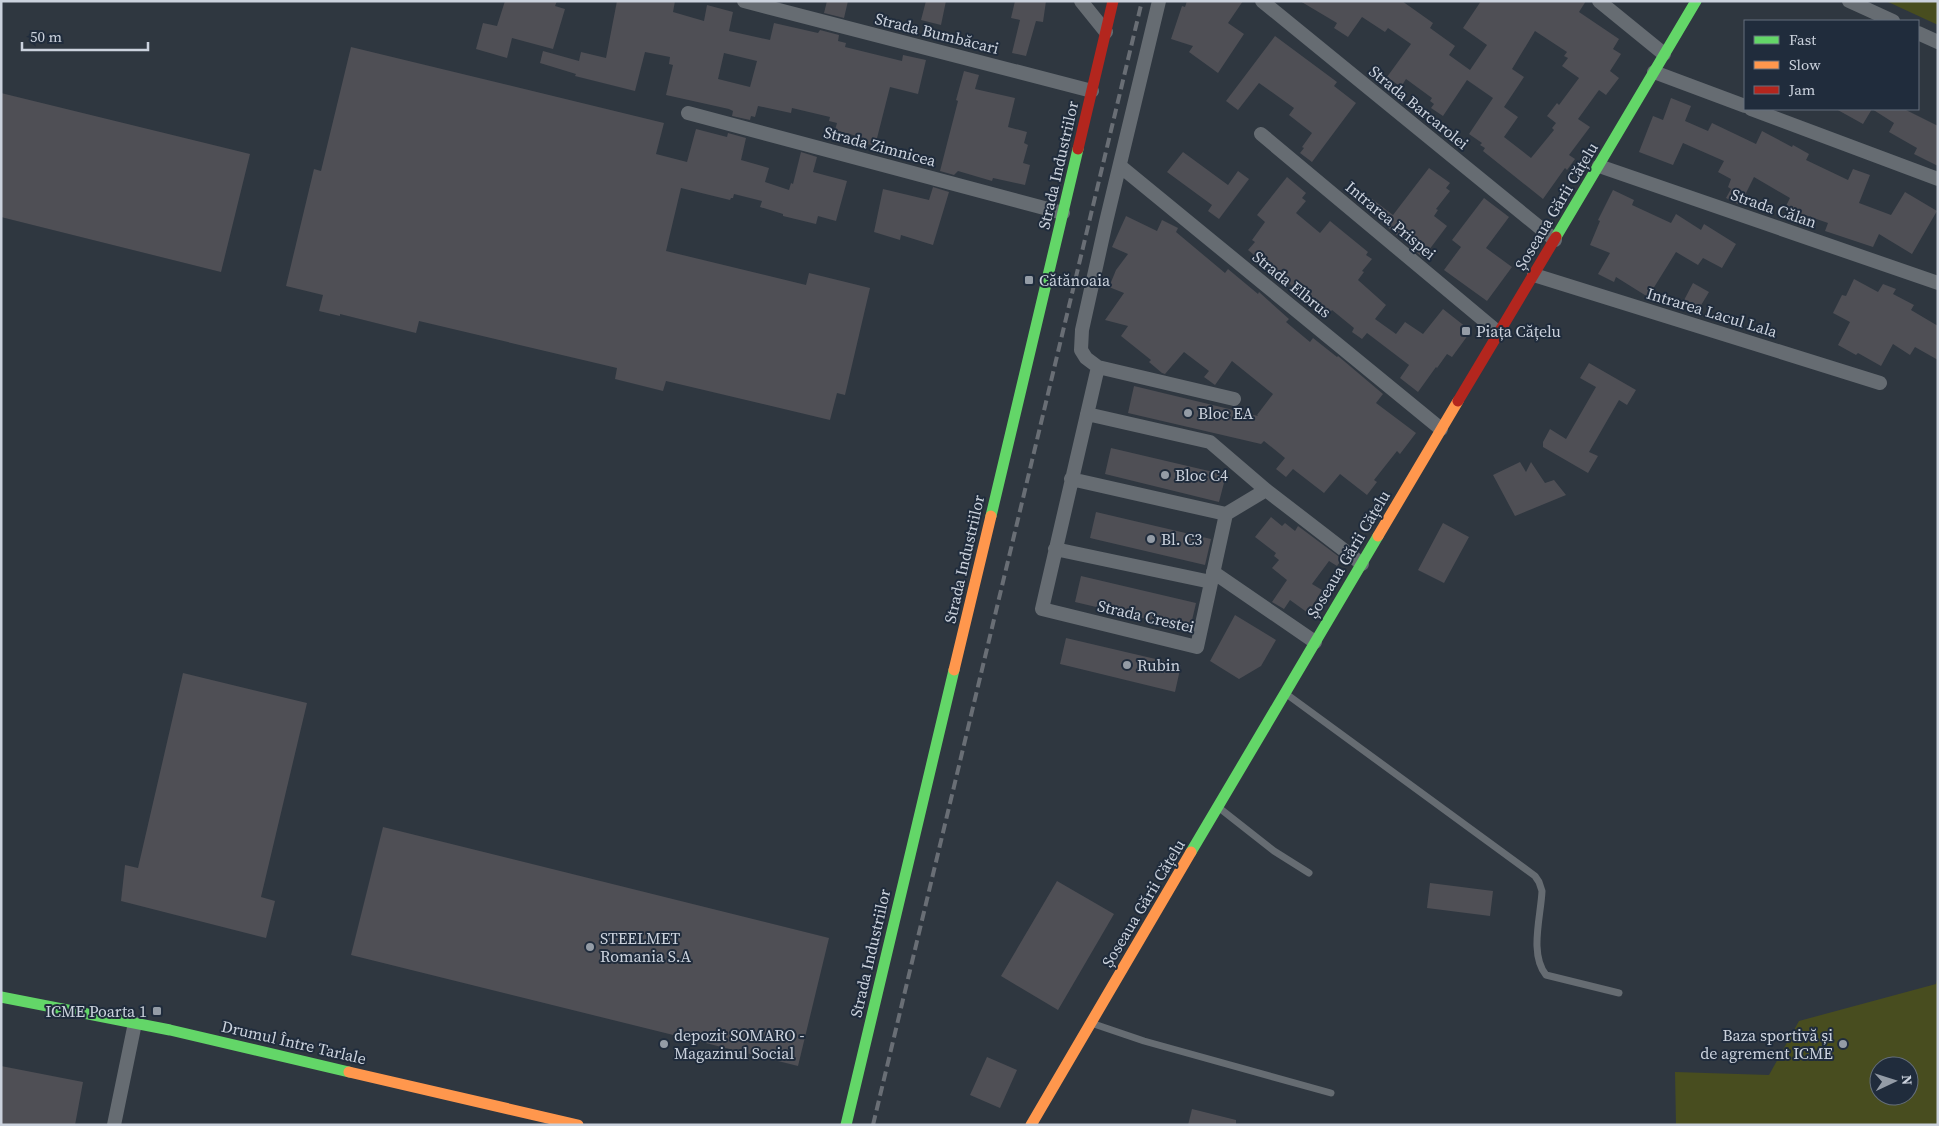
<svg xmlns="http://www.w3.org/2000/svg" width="1939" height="1126" viewBox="0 0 1939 1126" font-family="'Source Serif 4',serif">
  <rect width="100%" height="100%" fill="#2f3740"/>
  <path fill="#484d1f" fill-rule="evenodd" d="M 1886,1 L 1938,1 L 1938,25 Z
    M 1938,976 L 1938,1125 L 1676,1125 L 1675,1072 L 1769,1075 L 1799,1021 L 1936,984 ZM 1879,1066 L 1909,1066 L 1909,1096 L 1879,1096 Z"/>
  <path fill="#4f4f55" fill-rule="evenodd" d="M 505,1 L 557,1 L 555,6 L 565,9 L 553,49 L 512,38 L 507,58 L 476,49 L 483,23 L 497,26 Z
    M 617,1 L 675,1 L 673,12 L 704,21 L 707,5 L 733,12 L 729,31 L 770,40 L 774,23 L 818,33 L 820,30 L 839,35 L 838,41 L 846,43 L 845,47 L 902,61 L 903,55 L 926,60 L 918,94 L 890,87 L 875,146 L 863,143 L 864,138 L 835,130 L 837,123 L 829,121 L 830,117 L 792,108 L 791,113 L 758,106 L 755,117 L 751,116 L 750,120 L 732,116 L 733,111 L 729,109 L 666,95 L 673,65 L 669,64 L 670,57 L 645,52 L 635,91 L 575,76 L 576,74 L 540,63 L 543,51 L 579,61 L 581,52 L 606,58 ZM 724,53 L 757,61 L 750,87 L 718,79 Z
    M 827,1 L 848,1 L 844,18 L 824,13 Z
    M 926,1 L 946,1 L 941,25 L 921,20 Z
    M 1015,1 L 1046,1 L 1043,22 L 1036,21 L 1026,56 L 1012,53 L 1020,20 L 1011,18 Z
    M 1187,1 L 1243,1 L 1228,23 L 1244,34 L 1218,73 L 1189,52 L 1193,46 L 1171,39 L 1182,6 L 1185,7 Z
    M 1300,1 L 1402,1 L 1433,23 L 1430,28 L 1455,46 L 1449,55 L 1470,70 L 1487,45 L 1463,28 L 1481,1 L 1586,1 L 1579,12 L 1619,39 L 1613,49 L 1621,54 L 1610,71 L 1619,78 L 1606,95 L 1599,90 L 1578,119 L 1590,127 L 1569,155 L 1575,159 L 1567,170 L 1565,168 L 1543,199 L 1483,151 L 1485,148 L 1480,145 L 1482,143 L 1469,134 L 1493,98 L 1467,80 L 1443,116 L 1431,108 L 1434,104 L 1430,101 L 1432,98 L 1406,79 L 1401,87 L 1387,77 L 1411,44 L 1388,28 L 1385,32 L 1362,17 L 1348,37 L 1334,28 L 1337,23 ZM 1535,31 L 1567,52 L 1564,56 L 1568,58 L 1562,66 L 1579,78 L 1559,105 L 1557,103 L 1547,116 L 1556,123 L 1552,128 L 1554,130 L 1531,158 L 1504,137 L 1518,117 L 1504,107 L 1524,77 L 1512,69 Z
    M 1275,36 L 1337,82 L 1334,86 L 1356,103 L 1312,162 L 1300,153 L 1304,148 L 1302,147 L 1312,133 L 1289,115 L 1294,108 L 1259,83 L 1238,110 L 1226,101 Z
    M 351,47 L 664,123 L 656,154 L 687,162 L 696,129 L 727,137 L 728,133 L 746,138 L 741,160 L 769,168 L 765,182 L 789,190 L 791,183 L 793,184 L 801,152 L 817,157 L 813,172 L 847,181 L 836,221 L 818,216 L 816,224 L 783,216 L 783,214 L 760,207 L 762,201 L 734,194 L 733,198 L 731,198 L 730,200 L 681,188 L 666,251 L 806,285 L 809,273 L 870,288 L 845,395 L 837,393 L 830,420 L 666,381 L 663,391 L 615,379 L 617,368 L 419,321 L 416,333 L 340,314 L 340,316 L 319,311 L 323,295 L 286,286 L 314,169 L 321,171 Z
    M 964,71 L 979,75 L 975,89 L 1015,98 L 1008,127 L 1027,132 L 1024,143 L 1028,145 L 1023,163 L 1030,165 L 1025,185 L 993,178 L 992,181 L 958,171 L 954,175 L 940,171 L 958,101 L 956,100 Z
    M 1,93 L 250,154 L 221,272 L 1,217 Z
    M 1671,98 L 1691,106 L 1685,121 L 1708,131 L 1712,123 L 1756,144 L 1762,131 L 1792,147 L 1793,145 L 1809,154 L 1806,160 L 1848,180 L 1853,169 L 1870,175 L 1859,203 L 1891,215 L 1905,192 L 1937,211 L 1912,254 L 1879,234 L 1873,247 L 1825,231 L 1828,223 L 1785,208 L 1790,198 L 1754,177 L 1740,205 L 1726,198 L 1731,189 L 1728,187 L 1731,179 L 1718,172 L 1724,161 L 1683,143 L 1673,165 L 1639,152 L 1653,116 L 1663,120 Z
    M 1836,109 L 1904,109 L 1938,126 L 1938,166 L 1914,154 L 1917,148 L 1889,132 L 1894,123 L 1872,109 L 1863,124 Z
    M 1183,152 L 1228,185 L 1238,171 L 1249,179 L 1219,219 L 1208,211 L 1212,205 L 1167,172 Z
    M 1429,168 L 1450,183 L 1446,188 L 1450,191 L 1436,209 L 1438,210 L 1434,216 L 1447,226 L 1423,258 L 1365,207 L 1372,199 L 1393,215 Z
    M 1287,177 L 1306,193 L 1302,198 L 1306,201 L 1296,213 L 1320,233 L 1330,221 L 1368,252 L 1366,255 L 1372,259 L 1362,271 L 1364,272 L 1358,280 L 1386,305 L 1375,319 L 1396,334 L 1405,322 L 1423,334 L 1443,309 L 1471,331 L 1452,357 L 1447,354 L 1437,368 L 1436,367 L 1418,392 L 1400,378 L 1409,365 L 1367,333 L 1362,339 L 1352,332 L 1354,328 L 1332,310 L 1328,315 L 1248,250 L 1255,242 L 1252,240 L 1265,222 L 1257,215 Z
    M 933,187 L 949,192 L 933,245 L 901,235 L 900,240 L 874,232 L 883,189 L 929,200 Z
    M 1613,190 L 1634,200 L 1632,205 L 1671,223 L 1676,214 L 1701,230 L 1704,224 L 1736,244 L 1722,268 L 1703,258 L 1698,265 L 1676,252 L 1648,297 L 1616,277 L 1614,282 L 1598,274 L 1610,253 L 1590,245 L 1600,221 L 1598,220 Z
    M 1484,198 L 1509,217 L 1486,248 L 1512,267 L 1487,301 L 1444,270 L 1461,247 L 1452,240 Z
    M 1126,216 L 1157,231 L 1162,220 L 1178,228 L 1176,232 L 1225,273 L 1228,269 L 1258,294 L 1259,292 L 1289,319 L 1286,322 L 1310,342 L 1313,338 L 1337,357 L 1338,356 L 1383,394 L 1376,403 L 1416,433 L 1400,454 L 1397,451 L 1374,480 L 1377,482 L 1367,495 L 1340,474 L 1324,493 L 1293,469 L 1286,477 L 1276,469 L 1285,458 L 1264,441 L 1261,444 L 1128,413 L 1134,386 L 1258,416 L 1257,415 L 1273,394 L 1232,361 L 1215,385 L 1204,377 L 1209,371 L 1184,352 L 1165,374 L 1162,373 L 1149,362 L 1151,360 L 1121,336 L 1128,326 L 1105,320 L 1124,293 L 1109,287 L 1116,270 L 1128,254 L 1112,247 Z
    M 1854,279 L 1878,292 L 1883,284 L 1896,289 L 1893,294 L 1914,305 L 1911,310 L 1938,326 L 1938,360 L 1915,347 L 1910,355 L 1893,344 L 1881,366 L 1858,353 L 1856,355 L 1838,345 L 1850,322 L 1833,313 L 1842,295 L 1846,296 Z
    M 1693,283 L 1709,292 L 1697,312 L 1682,304 Z
    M 1589,363 L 1636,390 L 1627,405 L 1619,400 L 1589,452 L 1598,456 L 1588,473 L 1543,447 L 1543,442 L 1550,429 L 1566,439 L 1596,387 L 1580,378 Z
    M 1111,448 L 1226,475 L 1219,502 L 1105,474 Z
    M 1520,462 L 1526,472 L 1531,462 L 1545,483 L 1554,480 L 1566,495 L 1515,516 L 1493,475 Z
    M 1096,512 L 1211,539 L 1205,565 L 1090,538 Z
    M 1271,517 L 1282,526 L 1285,523 L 1295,531 L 1298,526 L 1342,559 L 1337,566 L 1329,561 L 1312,584 L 1322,590 L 1308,613 L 1290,600 L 1284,609 L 1272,602 L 1287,580 L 1272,568 L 1279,560 L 1274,556 L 1276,553 L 1255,537 Z
    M 1443,523 L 1469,537 L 1444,583 L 1418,570 Z
    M 1081,576 L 1196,603 L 1190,629 L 1075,602 Z
    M 1235,615 L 1276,640 L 1261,666 L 1239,679 L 1210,661 Z
    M 1066,638 L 1181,665 L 1175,692 L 1060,664 Z
    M 183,673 L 307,703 L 261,897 L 275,901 L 266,938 L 121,901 L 125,865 L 138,868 Z
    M 383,827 L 829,938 L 798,1066 L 351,955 Z
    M 1057,881 L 1114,914 L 1058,1010 L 1001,976 Z
    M 1430,883 L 1493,891 L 1490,916 L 1427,908 Z
    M 987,1057 L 1017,1070 L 1000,1108 L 970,1095 Z
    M 1,1066 L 83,1082 L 75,1125 L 1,1125 Z
    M 1192,1109 L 1236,1120 L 1236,1125 L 1188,1125 Z"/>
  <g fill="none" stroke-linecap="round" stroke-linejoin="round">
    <path stroke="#666c72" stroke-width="7" d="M 1285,693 L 1535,876 L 1539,882 L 1542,891 C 1541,916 1529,954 1546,975 L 1619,993
      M 1218,807 L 1274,851 L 1309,873
      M 1091,1023 L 1144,1041 L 1331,1093"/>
    <path stroke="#666c72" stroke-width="14" d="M 744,1 L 1092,91
      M 1081,1 L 1106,32
      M 1262,1 L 1555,240
      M 1599,1 L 1664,54
      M 1849,1 L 1893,21
      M 1918,33 L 1938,42
      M 1654,72 L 1745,106
      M 1751,109 L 1938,179
      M 688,113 L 1063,213
      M 1261,134 L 1499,333
      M 1120,166 L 1441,429
      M 1599,166 L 1938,283
      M 1534,275 L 1880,383
      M 1098,367 L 1086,358 L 1081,350 L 1082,330 L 1106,222 L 1159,1
      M 1234,399 L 1098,367 L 1042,609 L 1197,647 L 1226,514 L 1266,490
      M 1087,414 L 1210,442 L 1266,490 L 1362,564
      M 1071,479 L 1226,514
      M 1055,549 L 1211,582
      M 1213,572 L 1315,642
      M 114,1125 L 135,1023"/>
    <path stroke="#63d668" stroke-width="11" d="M 1556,237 L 1696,1
      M 991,516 L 1078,149
      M 1191,852 L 1378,536
      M 1,997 L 170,1030 L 349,1072
      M 846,1125 L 954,670"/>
    <path stroke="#ff974d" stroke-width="11" d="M 1378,536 L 1458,401
      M 954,670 L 991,516
      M 349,1072 L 578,1125
      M 1031,1125 L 1191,852"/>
    <path stroke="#b3261e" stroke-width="11" d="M 1078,149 L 1113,1
      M 1458,401 L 1556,237"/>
    <path stroke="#696e75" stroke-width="4" stroke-dasharray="10 5" stroke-linecap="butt" d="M 873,1125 L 1142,1"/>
  </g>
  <g fill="#949ca6" stroke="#202c3c" stroke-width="2">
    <rect x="1024" y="275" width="10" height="10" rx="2.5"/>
    <rect x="1461" y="326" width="10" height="10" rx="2.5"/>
    <circle cx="1188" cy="413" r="5"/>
    <circle cx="1165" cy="475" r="5"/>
    <circle cx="1151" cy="539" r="5"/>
    <circle cx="1127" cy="665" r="5"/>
    <circle cx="590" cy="947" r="5"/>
    <rect x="152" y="1006" width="10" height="10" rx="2.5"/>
    <circle cx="664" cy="1044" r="5"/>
    <circle cx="1843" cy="1044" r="5"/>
  </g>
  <g text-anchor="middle" stroke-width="4" stroke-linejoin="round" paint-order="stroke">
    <g font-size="16" fill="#cbd2dd" stroke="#202c3c">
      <text transform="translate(937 33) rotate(14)" y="6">Strada Bumbăcari</text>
      <text transform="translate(1419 107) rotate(39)" y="6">Strada Barcarolei</text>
      <text transform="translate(880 146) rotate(15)" y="6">Strada Zimnicea</text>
      <text transform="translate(1058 165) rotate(-77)" y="6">Strada Industriilor</text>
      <text transform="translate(1556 206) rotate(-59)" y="6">Șoseaua Gării Cățelu</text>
      <text transform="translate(1774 208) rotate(19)" y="6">Strada Călan</text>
      <text transform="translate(1391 220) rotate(40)" y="6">Intrarea Prispei</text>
      <text transform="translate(1292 284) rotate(39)" y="6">Strada Elbrus</text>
      <text transform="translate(1712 312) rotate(17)" y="6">Intrarea Lacul Lala</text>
      <text transform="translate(1348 554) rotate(-59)" y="6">Șoseaua Gării Cățelu</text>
      <text transform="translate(964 559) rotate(-77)" y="6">Strada Industriilor</text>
      <text transform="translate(1146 616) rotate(13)" y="6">Strada Crestei</text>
      <text transform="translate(1143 903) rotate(-59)" y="6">Șoseaua Gării Cățelu</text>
      <text transform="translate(870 953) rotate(-77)" y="6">Strada Industriilor</text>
      <text transform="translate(294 1042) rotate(13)" y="6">Drumul Între Tarlale</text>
    </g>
    <g font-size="16" fill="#cbd2dd" stroke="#202c3c" text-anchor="start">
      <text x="1039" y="286">Cătănoaia</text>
      <text x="1476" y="337">Piața Cățelu</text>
      <text x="1198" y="419">Bloc EA</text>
      <text x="1175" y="481">Bloc C4</text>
      <text x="1161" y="545">Bl. C3</text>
      <text x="1137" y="671">Rubin</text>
      <text x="600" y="944">STEELMET<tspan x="600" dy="18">Romania S.A</tspan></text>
      <text x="147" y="1017" text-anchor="end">ICME Poarta 1</text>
      <text x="674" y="1041">depozit SOMARO -<tspan x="674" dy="18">Magazinul Social</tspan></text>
      <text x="1833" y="1041" text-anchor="end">Baza sportivă și<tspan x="1833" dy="18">de agrement ICME</tspan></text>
    </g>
  </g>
  <rect width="1939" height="1126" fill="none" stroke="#cbd2dd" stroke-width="5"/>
  <rect x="1744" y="20" width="175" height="90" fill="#202c3c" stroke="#646e7c"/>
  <rect x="1754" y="36" width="25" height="8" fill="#63d668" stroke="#646e7c"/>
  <text x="1789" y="45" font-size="15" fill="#cbd2dd">Fast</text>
  <rect x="1754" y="61" width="25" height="8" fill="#ff974d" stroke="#646e7c"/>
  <text x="1789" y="70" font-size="15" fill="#cbd2dd">Slow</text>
  <rect x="1754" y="86" width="25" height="8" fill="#b3261e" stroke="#646e7c"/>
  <text x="1789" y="95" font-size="15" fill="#cbd2dd">Jam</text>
  <g transform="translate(1894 1081) rotate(86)"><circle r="24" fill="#202c3c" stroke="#646e7c"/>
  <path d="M0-4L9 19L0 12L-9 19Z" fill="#949ca6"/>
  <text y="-8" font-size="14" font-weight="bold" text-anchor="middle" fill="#cbd2dd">N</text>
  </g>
  <path d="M22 42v8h126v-8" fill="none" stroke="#cbd2dd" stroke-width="2.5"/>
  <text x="30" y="42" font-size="15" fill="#cbd2dd" stroke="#202c3c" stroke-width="4" paint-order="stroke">50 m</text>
</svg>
